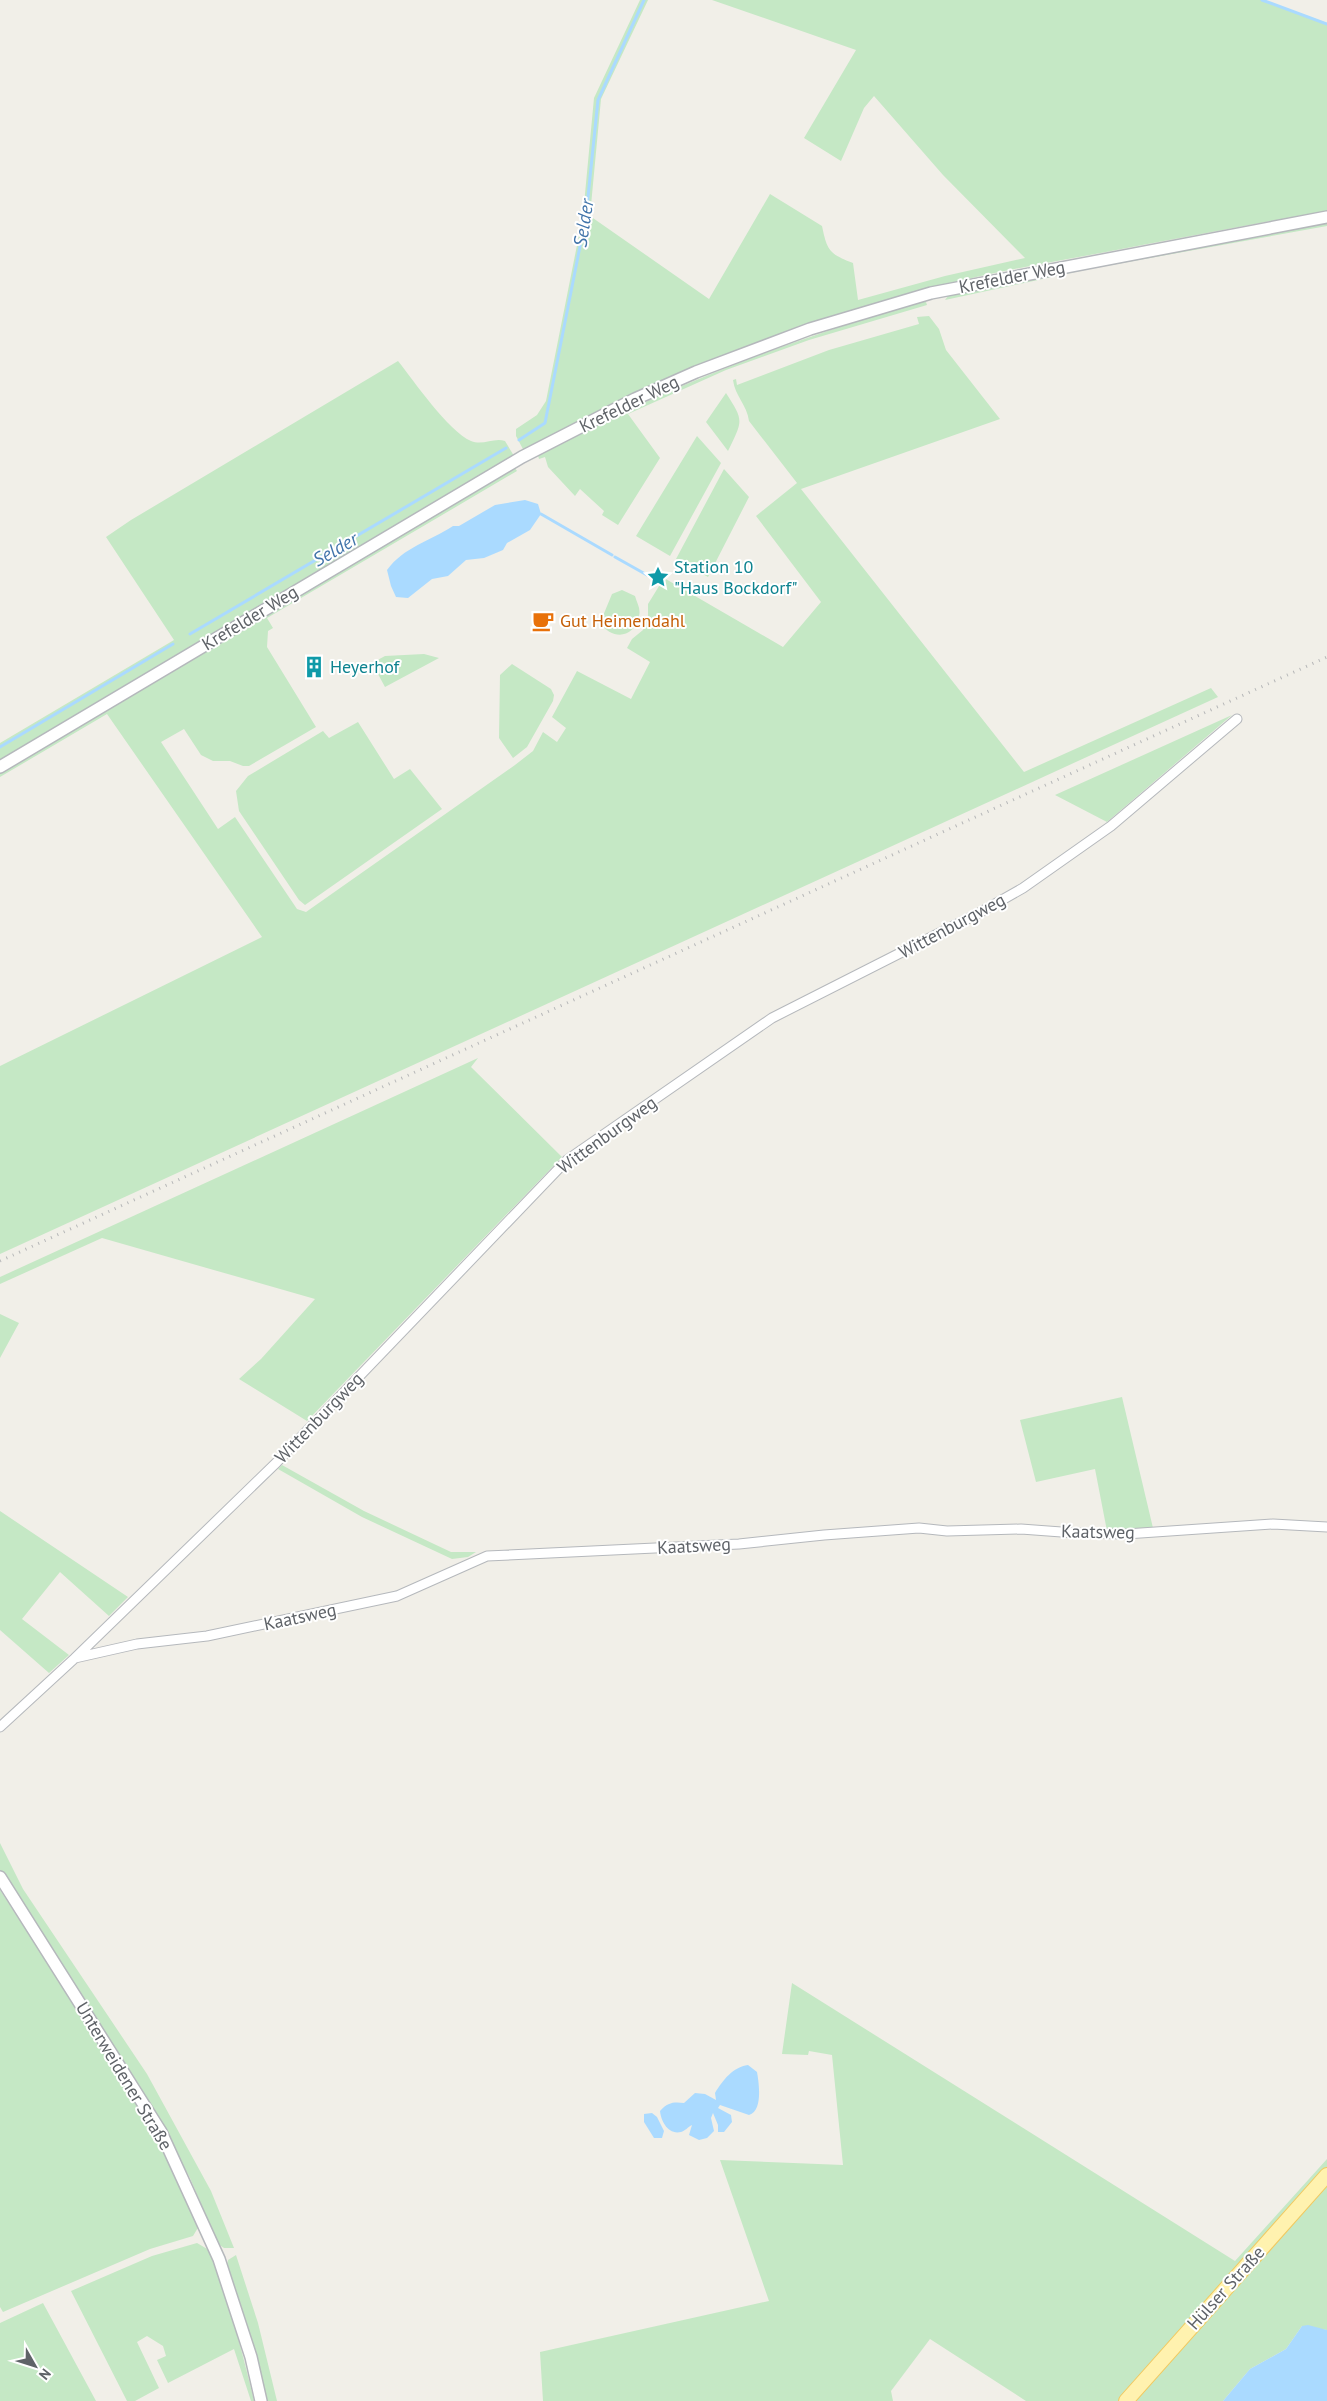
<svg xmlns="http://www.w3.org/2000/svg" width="1327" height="2401" viewBox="0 0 1327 2401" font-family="'PT Sans',sans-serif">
  <rect width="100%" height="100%" fill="#f1efe8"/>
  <path fill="#c5e8c5" d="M 640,0 L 648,0 L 601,99 L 590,216 L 709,299 L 770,194 L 822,226 C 827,250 829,254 853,263 L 858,300 L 945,276 L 1025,258 L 943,175 L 874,96 L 864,108 L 841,161 L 804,138 L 856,50 L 712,0 L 1264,0 L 1327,23 L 1327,211 C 1253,224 1180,238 1106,252 C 1052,262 997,271 944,285 C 798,322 656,376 524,451 L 516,436 L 516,429 L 537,415 L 546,401 L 583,215 L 594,98 Z
    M 1327,222 L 1327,226 L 1089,269 L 945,300 L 948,296 L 996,285 Z
    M 922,302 L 926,302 L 927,305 L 809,340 L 726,370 L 628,414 L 660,458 L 618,525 L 602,515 L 604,511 L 580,489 L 575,496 L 548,467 L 545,457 L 539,459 L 538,455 C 662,389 787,340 922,302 Z
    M 929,316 L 939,329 L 946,350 L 1000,419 L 801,489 L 1024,772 L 1211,688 L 1218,697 L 0,1254 L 0,1066 L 262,937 L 107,714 L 0,777 L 0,773 L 515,468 L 517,471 L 267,618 L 273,628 L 268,631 L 267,647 L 316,727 L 249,766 L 243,766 L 230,761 L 213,761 L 201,755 L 184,729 L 161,742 L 218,829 L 235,817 L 297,909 L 306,912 L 515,765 L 533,751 L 543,732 L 557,742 L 566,728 L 552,717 L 577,671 L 631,699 L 650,662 L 627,648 L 632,639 L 643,630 L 648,617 L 648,604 L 664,578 L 783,647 L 821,602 L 756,516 L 797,483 L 749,421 C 747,405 735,396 733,380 L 736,379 L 737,385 L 829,350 L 919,324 L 917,317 Z
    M 398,361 C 414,381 448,431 471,441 C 483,446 494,437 505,441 L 514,456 L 0,760 L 0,743 L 174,640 L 106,537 L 131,520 Z
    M 726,393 C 744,421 743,420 728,451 L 706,422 Z
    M 697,436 L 721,463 L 670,556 L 636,536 Z
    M 724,469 L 749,497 L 708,577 L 676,559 Z
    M 622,590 L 635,596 C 637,603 641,609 639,616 C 634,639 612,640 600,623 L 612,594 Z
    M 424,654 L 439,658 L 385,687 L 372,663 L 385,656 Z
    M 512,664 L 551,689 L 554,695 L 553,701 L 527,747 L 513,758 L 499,738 L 500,675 Z
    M 1232,715 L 1107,822 L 1055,795 Z
    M 358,722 L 394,779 L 410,769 L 442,809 L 305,905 L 299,900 L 239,811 L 236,791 L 248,776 L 323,731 L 329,738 Z
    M 478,1058 L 471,1067 L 562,1157 L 307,1421 L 239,1379 L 261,1359 L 315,1299 L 102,1238 L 0,1284 L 0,1277 Z
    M 0,1314 L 19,1323 L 0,1358 Z
    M 1122,1397 L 1153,1528 L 1107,1531 L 1095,1469 L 1036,1482 L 1020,1420 Z
    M 282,1465 L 364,1511 L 451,1552 L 476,1552 L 468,1557 L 452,1559 L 362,1517 L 278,1469 Z
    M 0,1511 L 128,1597 L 109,1616 L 60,1572 L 22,1619 L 69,1655 L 49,1673 L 0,1630 Z
    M 0,1843 L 23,1889 L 147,2074 L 211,2191 L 234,2248 L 224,2248 L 218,2244 L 190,2178 L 147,2100 L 0,1871 Z
    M 0,1890 L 127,2085 L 164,2149 L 199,2226 L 193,2236 L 150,2249 L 3,2312 L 0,2307 Z
    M 792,1983 L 1235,2261 L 1327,2159 L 1327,2168 L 1119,2401 L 1026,2401 L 930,2339 L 891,2391 L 893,2401 L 543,2401 L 540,2352 L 769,2301 L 720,2160 L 843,2165 L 832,2055 L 809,2051 L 808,2055 L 782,2054 Z
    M 1327,2182 L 1327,2330 L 1302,2326 L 1286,2349 L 1250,2369 L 1223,2401 L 1132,2401 Z
    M 197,2243 L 209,2250 C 228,2300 242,2349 254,2401 L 251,2401 L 234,2349 L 168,2383 L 157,2360 L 166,2356 L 163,2346 L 147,2336 L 137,2342 L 159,2388 L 135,2401 L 127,2401 L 71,2291 L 152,2256 Z
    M 236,2255 L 258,2323 L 277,2401 L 265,2401 L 238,2298 L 227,2265 L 228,2260 Z
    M 43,2303 L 96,2401 L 0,2401 L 0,2323 Z"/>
  <path fill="#aadaff" d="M 525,500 L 538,504 L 541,514 L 530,530 L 507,543 L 503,550 L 484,558 L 466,560 L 448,576 L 432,579 L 408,598 L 396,597 L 391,586 L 387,570 C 404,547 430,541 453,526 L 459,526 L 495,505 Z
    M 748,2065 L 757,2072 C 759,2083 763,2111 749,2115 L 720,2105 L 718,2108 L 731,2115 L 732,2122 L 724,2132 L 718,2132 L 718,2125 L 713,2113 L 711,2118 L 714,2131 L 707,2138 L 699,2140 L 689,2135 L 692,2125 C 688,2127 685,2131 681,2132 C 668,2135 661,2121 660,2111 C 668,2102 674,2102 684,2103 L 695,2093 L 705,2094 L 716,2100 L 715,2093 C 723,2080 733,2067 748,2065 Z
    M 652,2113 L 657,2117 L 664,2131 L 662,2138 L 654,2138 L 644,2122 L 644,2114 Z
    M 1308,2325 L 1327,2330 L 1327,2401 L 1223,2401 L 1250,2369 L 1286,2349 L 1302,2326 Z"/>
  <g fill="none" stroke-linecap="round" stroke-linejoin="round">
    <path stroke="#aadaff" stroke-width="3" d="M 1262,0 L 1327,24
      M 519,440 L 545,423 L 586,216 L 598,100 L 644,0
      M 541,514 L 612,555
      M 615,557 L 647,575
      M 190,634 L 506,448
      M 0,747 L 173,644"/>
    <g stroke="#b5b8bc" stroke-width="11">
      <path id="minor" d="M 75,1658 L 137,1644 L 207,1636 L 397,1596 L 487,1556 L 739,1544 L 824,1535 L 919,1528 L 947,1531 L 1021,1529 L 1075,1533 L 1126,1534 L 1273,1524 L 1327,1527
        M 0,1727 L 75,1658 L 277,1462 L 567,1160 L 772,1018 L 979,913 L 1023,888 L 1111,826 L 1237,719"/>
    </g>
    <g stroke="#b5b8bc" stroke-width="14">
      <path id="tertiary" d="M 0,767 L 522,457 L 635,399 L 696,372 L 810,329 L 931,293 L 1327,217
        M 0,1877 L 161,2132 L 219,2259 L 251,2357 L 261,2401"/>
    </g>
    <g stroke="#f2c960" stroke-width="16">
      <path id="primary" d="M 1126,2401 L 1327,2175"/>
    </g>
    <use href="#minor" stroke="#fff" stroke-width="9"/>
    <use href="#tertiary" stroke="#fff" stroke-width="11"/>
    <use href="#primary" stroke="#fff2af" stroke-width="14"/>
    <path stroke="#b6b7b8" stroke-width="3" stroke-dasharray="1 6" stroke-linecap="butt" d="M 0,1261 L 1327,657"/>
  </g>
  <defs>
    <g id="sight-bare" transform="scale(1.725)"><path d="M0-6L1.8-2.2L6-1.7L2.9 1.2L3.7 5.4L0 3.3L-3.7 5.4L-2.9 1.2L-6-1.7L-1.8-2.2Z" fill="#0f9aa8" stroke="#fff" stroke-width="2.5" paint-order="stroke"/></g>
    <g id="cafe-bare" transform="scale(1.725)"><path d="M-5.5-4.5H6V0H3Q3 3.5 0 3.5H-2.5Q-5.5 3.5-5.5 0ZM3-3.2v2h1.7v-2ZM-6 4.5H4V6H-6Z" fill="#e8710a" stroke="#fff" stroke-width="2.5" paint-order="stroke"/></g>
    <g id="building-bare" transform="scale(1.725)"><path d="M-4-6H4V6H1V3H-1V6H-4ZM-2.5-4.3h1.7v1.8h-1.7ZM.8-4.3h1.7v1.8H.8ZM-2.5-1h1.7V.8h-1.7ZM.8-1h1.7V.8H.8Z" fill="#0f9aa8" stroke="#fff" stroke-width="2.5" paint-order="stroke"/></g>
  </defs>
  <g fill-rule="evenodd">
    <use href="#sight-bare" x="658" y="577"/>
    <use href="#cafe-bare" x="543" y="621"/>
    <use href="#building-bare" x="314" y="667"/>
  </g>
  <g text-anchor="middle" stroke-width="4" stroke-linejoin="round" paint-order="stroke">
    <g font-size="18" fill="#5f6368" stroke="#fff">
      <text transform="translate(1012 277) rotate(-11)" y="6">Krefelder Weg</text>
      <text transform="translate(629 404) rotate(-26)" y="6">Krefelder Weg</text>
      <text transform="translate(250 618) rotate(-31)" y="6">Krefelder Weg</text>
      <text transform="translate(952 926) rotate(-28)" y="6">Wittenburgweg</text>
      <text transform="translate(607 1135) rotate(-36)" y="6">Wittenburgweg</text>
      <text transform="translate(319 1418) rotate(-46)" y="6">Wittenburgweg</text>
      <text transform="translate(1098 1532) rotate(1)" y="6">Kaatsweg</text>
      <text transform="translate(694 1546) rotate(-3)" y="6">Kaatsweg</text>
      <text transform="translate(300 1617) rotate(-12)" y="6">Kaatsweg</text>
      <text transform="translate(124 2076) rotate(59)" y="6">Unterweidener Straße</text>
      <text transform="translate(1226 2288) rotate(-48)" y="6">Hülser Straße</text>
    </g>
    <g font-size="18" fill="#0d838f" stroke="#fff" text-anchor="start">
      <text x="674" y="573">Station 10<tspan x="674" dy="21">"Haus Bockdorf"</tspan></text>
      <text x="330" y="673">Heyerhof</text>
    </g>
    <g font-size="18" fill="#c56008" stroke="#fff" text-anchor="start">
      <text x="560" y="627">Gut Heimendahl</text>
    </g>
    <g font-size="19" font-style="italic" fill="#4174aa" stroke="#fff">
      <text transform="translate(583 223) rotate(-81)" y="7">Selder</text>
      <text transform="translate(335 549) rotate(-30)" y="7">Selder</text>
    </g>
  </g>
  <g transform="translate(35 2366) rotate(129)" stroke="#ffffff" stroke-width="4" paint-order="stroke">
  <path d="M0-4L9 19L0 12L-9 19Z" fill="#5f6368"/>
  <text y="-8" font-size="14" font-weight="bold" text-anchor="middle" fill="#5f6368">N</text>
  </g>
</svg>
